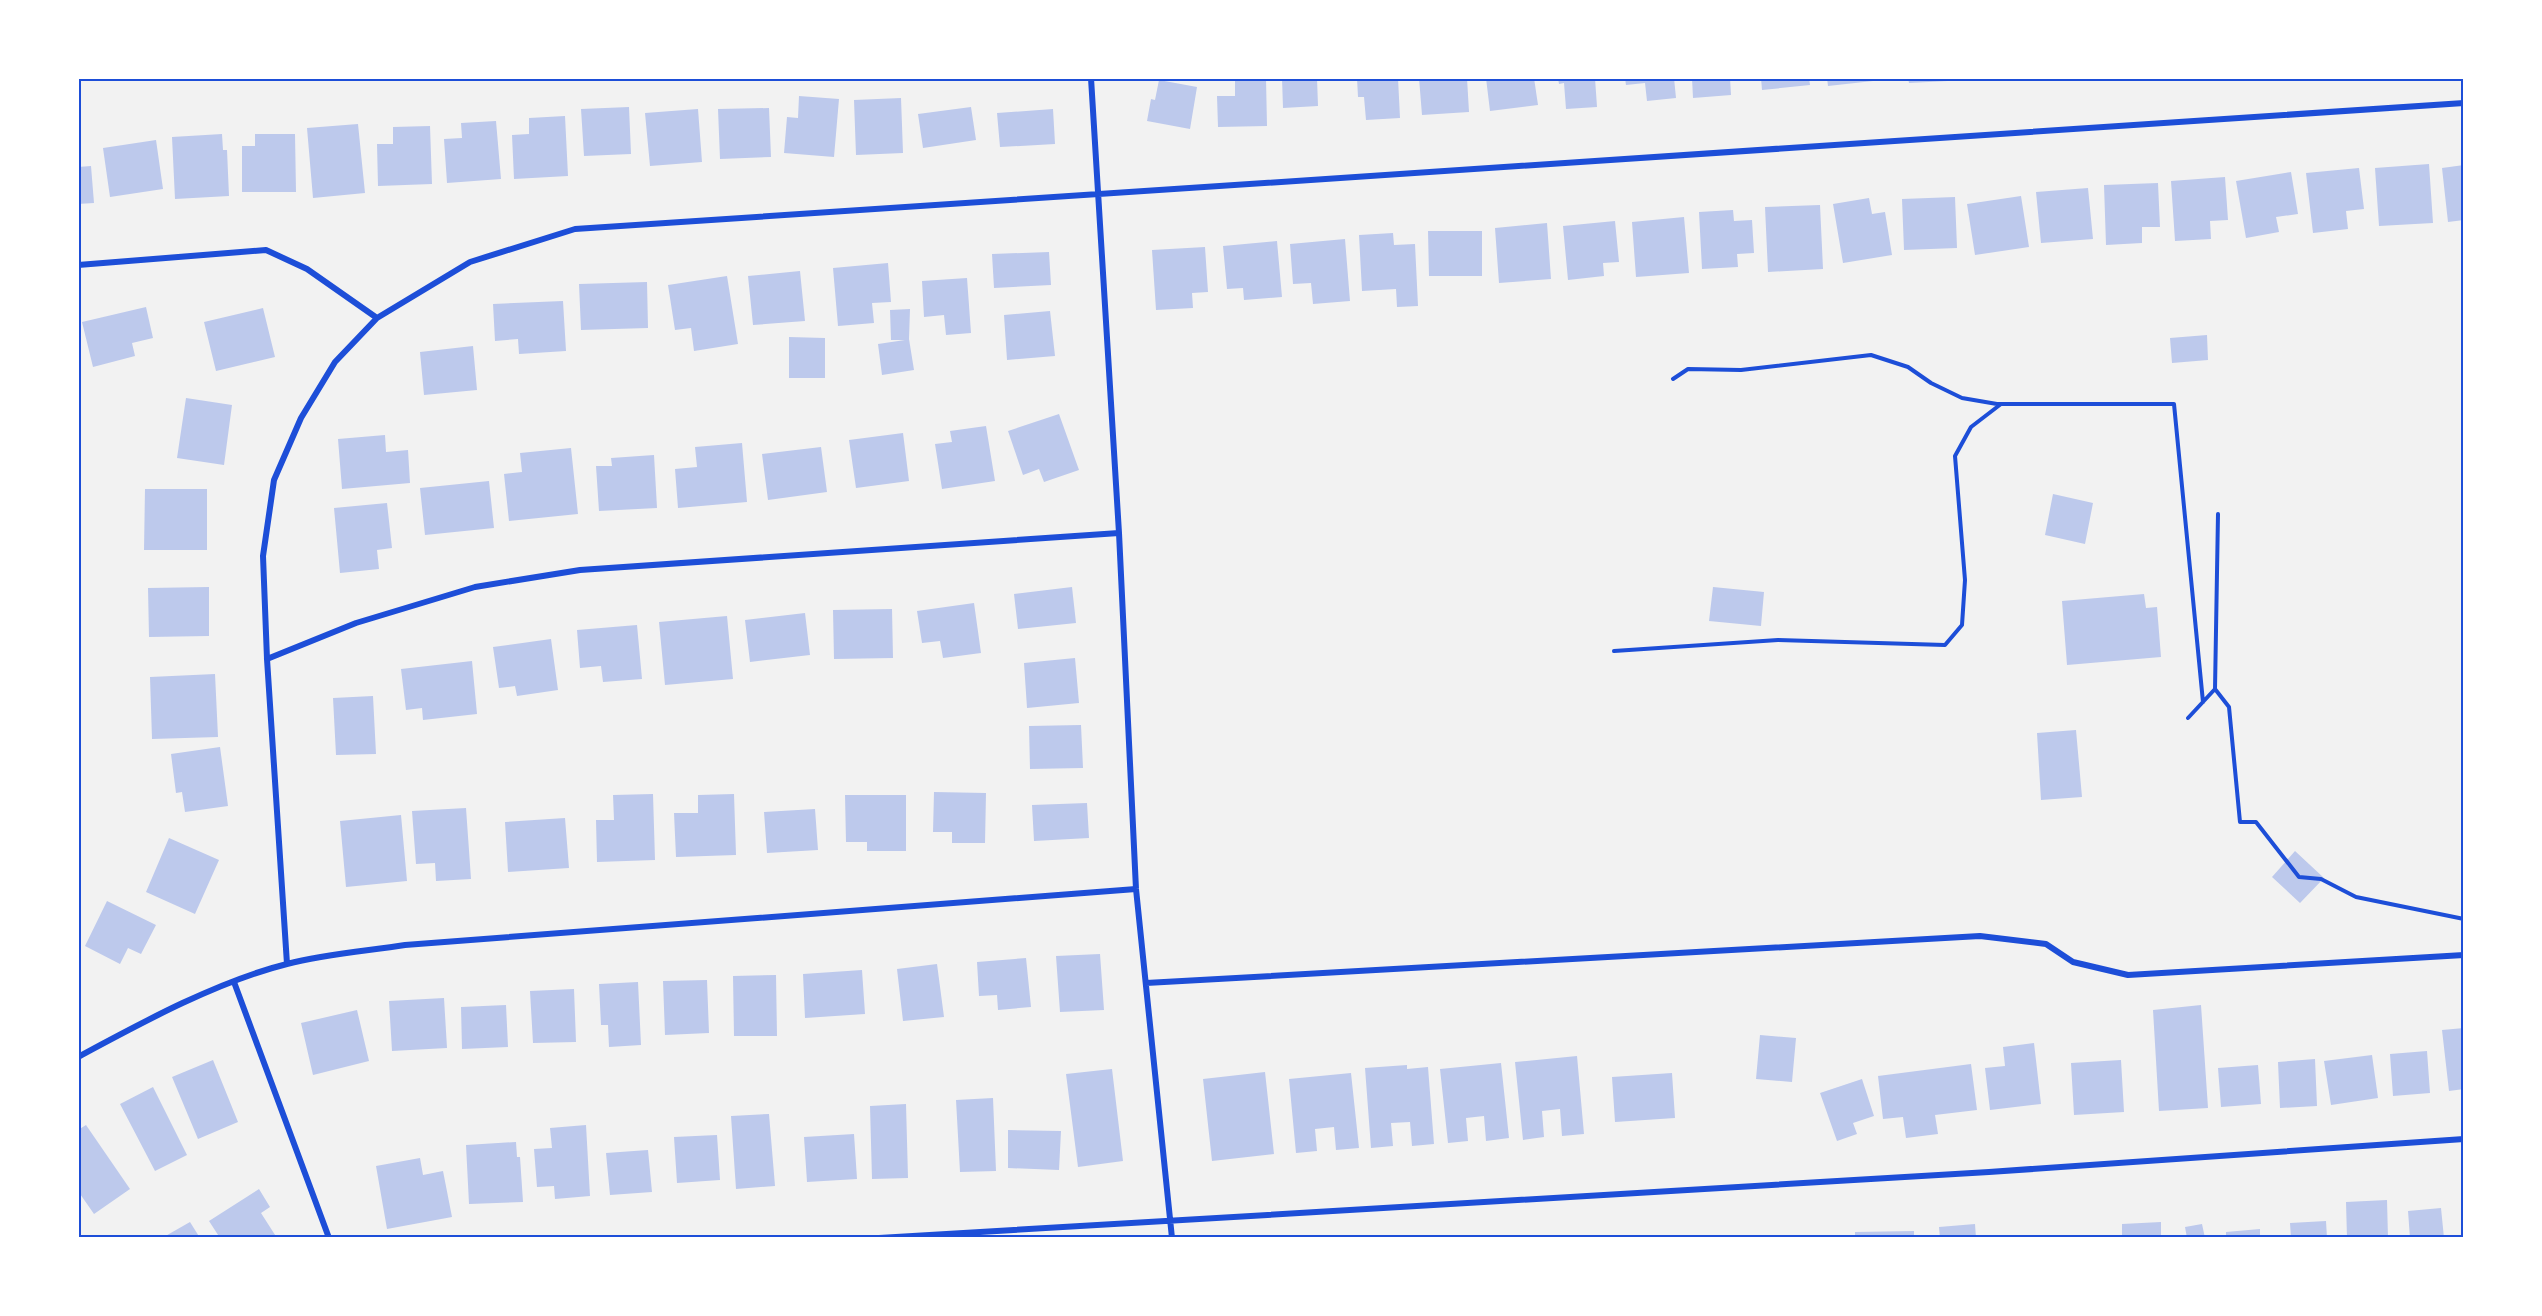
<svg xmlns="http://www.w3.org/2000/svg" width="2542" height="1316" viewBox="0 0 2542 1316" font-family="Poppins,sans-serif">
  <rect width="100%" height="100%" fill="#f2f2f2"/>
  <path fill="#bdc9ec" d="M 1282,78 L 1317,78 L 1318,106 L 1283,108 Z
    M 1357,78 L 1398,78 L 1400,118 L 1366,120 L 1364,97 L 1358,97 Z
    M 1419,78 L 1467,78 L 1469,112 L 1422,115 Z
    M 1486,78 L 1534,78 L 1538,105 L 1490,111 Z
    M 1558,78 L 1595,78 L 1597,107 L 1566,109 L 1564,83 L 1559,84 Z
    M 1625,78 L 1674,78 L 1676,98 L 1647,101 L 1645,83 L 1626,85 Z
    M 1692,78 L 1730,78 L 1731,95 L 1693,98 Z
    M 1761,78 L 1809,78 L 1810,85 L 1762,90 Z
    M 1827,78 L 1882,78 L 1882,80 L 1828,86 Z
    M 1908,78 L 1948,78 L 1948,81 L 1909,83 Z
    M 1235,79 L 1266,79 L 1267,126 L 1218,127 L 1217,96 L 1235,96 Z
    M 1159,80 L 1197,87 L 1190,129 L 1147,121 L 1151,99 L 1155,100 Z
    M 799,96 L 839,99 L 834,157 L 784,153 L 787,117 L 798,118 Z
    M 901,98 L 903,153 L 856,155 L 854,100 Z
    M 629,107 L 631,154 L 584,156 L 581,109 Z
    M 971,107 L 976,140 L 923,148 L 918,114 Z
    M 769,108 L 771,157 L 720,159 L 718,109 Z
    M 698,109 L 702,162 L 650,166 L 645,113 Z
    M 1053,109 L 1055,144 L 1000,147 L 997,113 Z
    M 565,116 L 568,176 L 514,179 L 512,135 L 529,134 L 529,118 Z
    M 496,121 L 501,179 L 447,183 L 444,139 L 462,138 L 461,123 Z
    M 358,124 L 365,193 L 313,198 L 307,128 Z
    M 430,126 L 432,184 L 378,186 L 377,144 L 393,144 L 393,127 Z
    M 222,134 L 223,150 L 227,150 L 229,196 L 175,199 L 172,137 Z
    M 255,134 L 295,134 L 296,192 L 242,192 L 242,146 L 255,146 Z
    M 156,140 L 163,189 L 110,197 L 103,148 Z
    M 2429,164 L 2433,223 L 2379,226 L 2375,168 Z
    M 2464,165 L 2464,220 L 2448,222 L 2442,168 Z
    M 91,166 L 94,203 L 78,204 L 78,167 Z
    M 2359,168 L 2364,209 L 2346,211 L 2348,229 L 2313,233 L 2306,173 Z
    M 2291,172 L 2298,214 L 2276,217 L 2279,232 L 2246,238 L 2236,181 Z
    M 2225,177 L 2228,220 L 2210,221 L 2211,239 L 2175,241 L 2171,181 Z
    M 2158,183 L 2160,227 L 2142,227 L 2142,243 L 2106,245 L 2104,185 Z
    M 2088,188 L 2093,239 L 2041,243 L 2036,192 Z
    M 2021,196 L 2029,247 L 1975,255 L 1967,204 Z
    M 1955,197 L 1957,248 L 1904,250 L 1902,199 Z
    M 1869,198 L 1872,214 L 1885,212 L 1892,255 L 1843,263 L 1833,204 Z
    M 1820,205 L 1823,269 L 1768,272 L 1765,207 Z
    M 1733,210 L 1734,221 L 1752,220 L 1754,253 L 1737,254 L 1738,267 L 1702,269 L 1699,212 Z
    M 1684,217 L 1689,273 L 1636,277 L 1632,222 Z
    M 1615,221 L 1619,262 L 1603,263 L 1604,276 L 1568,280 L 1563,226 Z
    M 1547,223 L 1551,279 L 1499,283 L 1495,228 Z
    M 1428,231 L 1482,231 L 1482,276 L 1429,276 Z
    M 1393,233 L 1394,245 L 1415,244 L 1418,306 L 1397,307 L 1396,289 L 1362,291 L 1359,235 Z
    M 1345,239 L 1350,301 L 1313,304 L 1311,283 L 1293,284 L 1290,244 Z
    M 1277,241 L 1282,297 L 1244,300 L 1243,288 L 1227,289 L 1223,246 Z
    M 1205,247 L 1208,292 L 1192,293 L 1193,308 L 1156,310 L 1152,250 Z
    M 1049,252 L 1051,285 L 994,288 L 992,254 Z
    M 888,263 L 891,302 L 872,303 L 874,323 L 838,326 L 833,268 Z
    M 800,271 L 805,321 L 753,325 L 748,276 Z
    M 727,276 L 738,344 L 694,351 L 691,328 L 675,330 L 668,285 Z
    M 967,278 L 971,333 L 946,335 L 944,315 L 924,317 L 922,281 Z
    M 647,282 L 648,328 L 581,330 L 579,284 Z
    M 563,301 L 566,351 L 519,354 L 518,339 L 495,341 L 493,304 Z
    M 146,307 L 153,338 L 132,343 L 135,356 L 93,367 L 82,322 Z
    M 263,308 L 275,357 L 216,371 L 204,322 Z
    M 910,309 L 909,339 L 914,370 L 882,375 L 878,344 L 905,340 L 891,340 L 890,310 Z
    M 1050,311 L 1055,356 L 1007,360 L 1004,315 Z
    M 2207,335 L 2208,360 L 2172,363 L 2170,338 Z
    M 789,337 L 825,338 L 825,378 L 789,378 Z
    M 473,346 L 477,390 L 424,395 L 420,352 Z
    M 186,398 L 232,405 L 224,465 L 177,458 Z
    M 1059,414 L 1079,470 L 1044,482 L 1039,469 L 1023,475 L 1008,431 Z
    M 986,426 L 995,481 L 942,489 L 935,444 L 952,442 L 950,431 Z
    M 903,433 L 909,481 L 856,488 L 849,440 Z
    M 385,435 L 386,452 L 408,450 L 410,483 L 342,489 L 338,439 Z
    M 742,443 L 747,502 L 678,508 L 675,469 L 697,467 L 695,447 Z
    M 821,447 L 827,492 L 768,500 L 762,454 Z
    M 571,448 L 578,514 L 509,521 L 504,474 L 522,472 L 520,453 Z
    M 654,455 L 657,508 L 599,511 L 596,466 L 612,466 L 611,458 Z
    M 489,481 L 494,528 L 425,535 L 420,488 Z
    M 145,489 L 207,489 L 207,550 L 144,550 Z
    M 2053,494 L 2093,503 L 2085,544 L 2045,535 Z
    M 387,503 L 392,548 L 377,550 L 379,569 L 340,573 L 334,508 Z
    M 209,587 L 209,636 L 149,637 L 148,588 Z
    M 1072,587 L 1076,623 L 1018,629 L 1014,594 Z
    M 1713,587 L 1764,592 L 1761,626 L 1709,621 Z
    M 2144,594 L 2146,608 L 2157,607 L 2161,657 L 2067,665 L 2062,601 Z
    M 974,603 L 981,653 L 943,658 L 940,641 L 922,643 L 917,611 Z
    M 892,609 L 893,658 L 834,659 L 833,610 Z
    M 805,613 L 810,655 L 750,662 L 745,620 Z
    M 727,616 L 733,679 L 665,685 L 659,622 Z
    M 637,625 L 642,679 L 603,682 L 601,666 L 580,668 L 577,630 Z
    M 551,639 L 558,690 L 517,696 L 515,686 L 499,688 L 493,647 Z
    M 1075,658 L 1079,703 L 1027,708 L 1024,663 Z
    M 472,661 L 477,714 L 423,720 L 422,708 L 406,710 L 401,669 Z
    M 215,674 L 218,737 L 152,739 L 150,677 Z
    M 373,696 L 376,754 L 336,755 L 333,698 Z
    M 1081,725 L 1083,768 L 1030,769 L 1029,726 Z
    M 2076,730 L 2082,797 L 2041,800 L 2037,733 Z
    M 220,747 L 228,806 L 185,812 L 182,792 L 176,793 L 171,754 Z
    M 934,792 L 986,793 L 985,843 L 952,843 L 952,832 L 933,832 Z
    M 653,794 L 655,860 L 597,862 L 596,820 L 614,820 L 613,795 Z
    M 734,794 L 736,855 L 676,857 L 674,813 L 698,813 L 698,795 Z
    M 845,795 L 906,795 L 906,851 L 867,851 L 867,842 L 846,842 Z
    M 1087,803 L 1089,838 L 1034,841 L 1032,805 Z
    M 466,808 L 471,879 L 436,881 L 435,863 L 416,864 L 412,811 Z
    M 815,809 L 818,850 L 767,853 L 764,812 Z
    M 401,815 L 407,881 L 346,887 L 340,821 Z
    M 565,818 L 569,868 L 508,872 L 505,822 Z
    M 169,838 L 219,860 L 195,914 L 146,892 Z
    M 2295,851 L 2324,878 L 2300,903 L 2272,877 Z
    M 107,901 L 156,925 L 141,954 L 128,948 L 120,964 L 85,946 Z
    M 1100,954 L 1104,1010 L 1060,1012 L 1056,956 Z
    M 1026,958 L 1031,1007 L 998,1010 L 997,995 L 979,996 L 977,962 Z
    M 937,964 L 944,1017 L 903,1021 L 897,969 Z
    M 862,970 L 865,1014 L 805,1018 L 803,974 Z
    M 776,975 L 777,1036 L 734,1036 L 733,976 Z
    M 707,980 L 709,1033 L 665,1035 L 663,981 Z
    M 638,982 L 641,1045 L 609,1047 L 608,1025 L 601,1025 L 599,984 Z
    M 574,989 L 576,1042 L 533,1043 L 530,991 Z
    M 444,998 L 447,1048 L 392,1051 L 389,1001 Z
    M 506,1005 L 508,1047 L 462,1049 L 461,1007 Z
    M 2201,1005 L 2208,1108 L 2159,1111 L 2153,1010 Z
    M 357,1010 L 369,1061 L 313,1075 L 301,1023 Z
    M 2464,1028 L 2464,1089 L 2449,1091 L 2442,1030 Z
    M 1760,1035 L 1796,1038 L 1792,1082 L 1756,1079 Z
    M 2034,1043 L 2041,1104 L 1990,1110 L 1985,1068 L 2005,1066 L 2003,1047 Z
    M 2427,1051 L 2430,1093 L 2393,1096 L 2390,1054 Z
    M 2372,1055 L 2378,1098 L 2331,1105 L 2324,1061 Z
    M 1577,1056 L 1584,1134 L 1562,1136 L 1560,1109 L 1542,1111 L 1544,1137 L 1523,1140 L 1515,1062 Z
    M 2315,1059 L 2317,1106 L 2280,1108 L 2278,1062 Z
    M 213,1060 L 238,1122 L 198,1139 L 172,1077 Z
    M 2121,1060 L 2124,1112 L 2074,1115 L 2071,1063 Z
    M 1501,1063 L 1509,1138 L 1486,1141 L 1484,1116 L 1466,1118 L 1468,1141 L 1448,1143 L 1440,1069 Z
    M 1971,1064 L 1977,1110 L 1935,1115 L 1938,1134 L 1906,1138 L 1903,1117 L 1883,1119 L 1878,1076 Z
    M 1407,1065 L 1407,1069 L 1428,1067 L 1434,1144 L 1412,1146 L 1410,1122 L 1391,1123 L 1393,1146 L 1371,1148 L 1365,1068 Z
    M 2258,1065 L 2261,1104 L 2221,1107 L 2218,1068 Z
    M 1112,1069 L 1123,1161 L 1078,1167 L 1066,1074 Z
    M 1265,1072 L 1274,1154 L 1212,1161 L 1203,1079 Z
    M 1351,1073 L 1359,1148 L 1336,1150 L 1334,1127 L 1315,1129 L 1317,1151 L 1296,1153 L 1289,1079 Z
    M 1672,1073 L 1675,1118 L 1615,1122 L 1612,1077 Z
    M 1862,1079 L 1874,1116 L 1853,1123 L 1857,1134 L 1837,1141 L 1820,1093 Z
    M 153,1087 L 187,1155 L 155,1171 L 120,1104 Z
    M 993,1098 L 996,1171 L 960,1172 L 956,1100 Z
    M 906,1104 L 908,1178 L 872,1179 L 870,1106 Z
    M 769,1114 L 775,1186 L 736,1189 L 731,1116 Z
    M 86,1125 L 130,1189 L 94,1214 L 78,1191 L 78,1130 Z
    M 586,1125 L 590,1196 L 555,1199 L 554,1186 L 537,1187 L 534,1149 L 552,1148 L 550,1128 Z
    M 1008,1130 L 1061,1131 L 1059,1170 L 1008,1168 Z
    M 854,1134 L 857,1179 L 807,1182 L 804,1137 Z
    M 717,1135 L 720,1180 L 677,1183 L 674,1137 Z
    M 516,1142 L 517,1157 L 520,1157 L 523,1202 L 469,1204 L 466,1145 Z
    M 648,1150 L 652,1192 L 610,1195 L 606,1153 Z
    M 420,1158 L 423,1175 L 443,1171 L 452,1217 L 387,1229 L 376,1166 Z
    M 259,1189 L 270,1207 L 261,1213 L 277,1238 L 220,1238 L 209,1221 Z
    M 2387,1200 L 2388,1238 L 2347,1238 L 2346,1202 Z
    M 2441,1208 L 2444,1238 L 2410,1238 L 2408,1211 Z
    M 2326,1221 L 2327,1238 L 2291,1238 L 2290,1223 Z
    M 190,1222 L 200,1238 L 162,1238 Z
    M 2161,1222 L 2161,1238 L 2122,1238 L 2122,1224 Z
    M 1975,1224 L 1976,1238 L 1940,1238 L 1939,1227 Z
    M 2202,1224 L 2205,1238 L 2187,1238 L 2185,1227 Z
    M 2260,1229 L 2260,1238 L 2226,1238 L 2226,1232 Z
    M 1914,1231 L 1914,1238 L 1855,1238 L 1855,1232 Z"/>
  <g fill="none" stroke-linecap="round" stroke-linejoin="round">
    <path stroke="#1d4ed8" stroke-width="4" d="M 1673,379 L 1688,369 L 1741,370 L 1871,355 L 1908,367 L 1931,383 L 1962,398 L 1997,404 L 2174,404 L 2203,702
      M 1614,651 L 1778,640 L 1945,645 L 1962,625 L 1965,580 L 1955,456 L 1971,427 L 2001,404
      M 2215,689 L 2229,707 L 2240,822 L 2256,822 L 2299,877 L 2321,879 L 2356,897 L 2464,919
      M 2188,718 L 2215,689 L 2218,514"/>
    <path stroke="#1d4ed8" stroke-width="6" d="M 1091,78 L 1119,533 L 1136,889 L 1172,1238
      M 78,265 L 266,250 L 307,269 L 377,318 L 470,262 L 575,229 L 2464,103
      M 267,659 L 356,623 L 475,587 L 580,570 L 1119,533
      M 287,964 L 267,659 L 263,556 L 274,480 L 301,418 L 335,362 L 377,318
      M 234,982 L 329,1238
      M 1146,983 L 1980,936 L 2046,944 L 2073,962 L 2128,975 L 2464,955
      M 78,1057 C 141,1023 218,981 287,964 C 325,954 366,951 405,945 L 1136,889
      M 879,1238 L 1989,1172 L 2464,1139"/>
  </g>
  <rect width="2542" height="1316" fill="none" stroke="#ffffff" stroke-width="159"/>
  <rect x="80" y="80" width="2382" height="1156" fill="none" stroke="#1d4ed8" stroke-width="2"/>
</svg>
